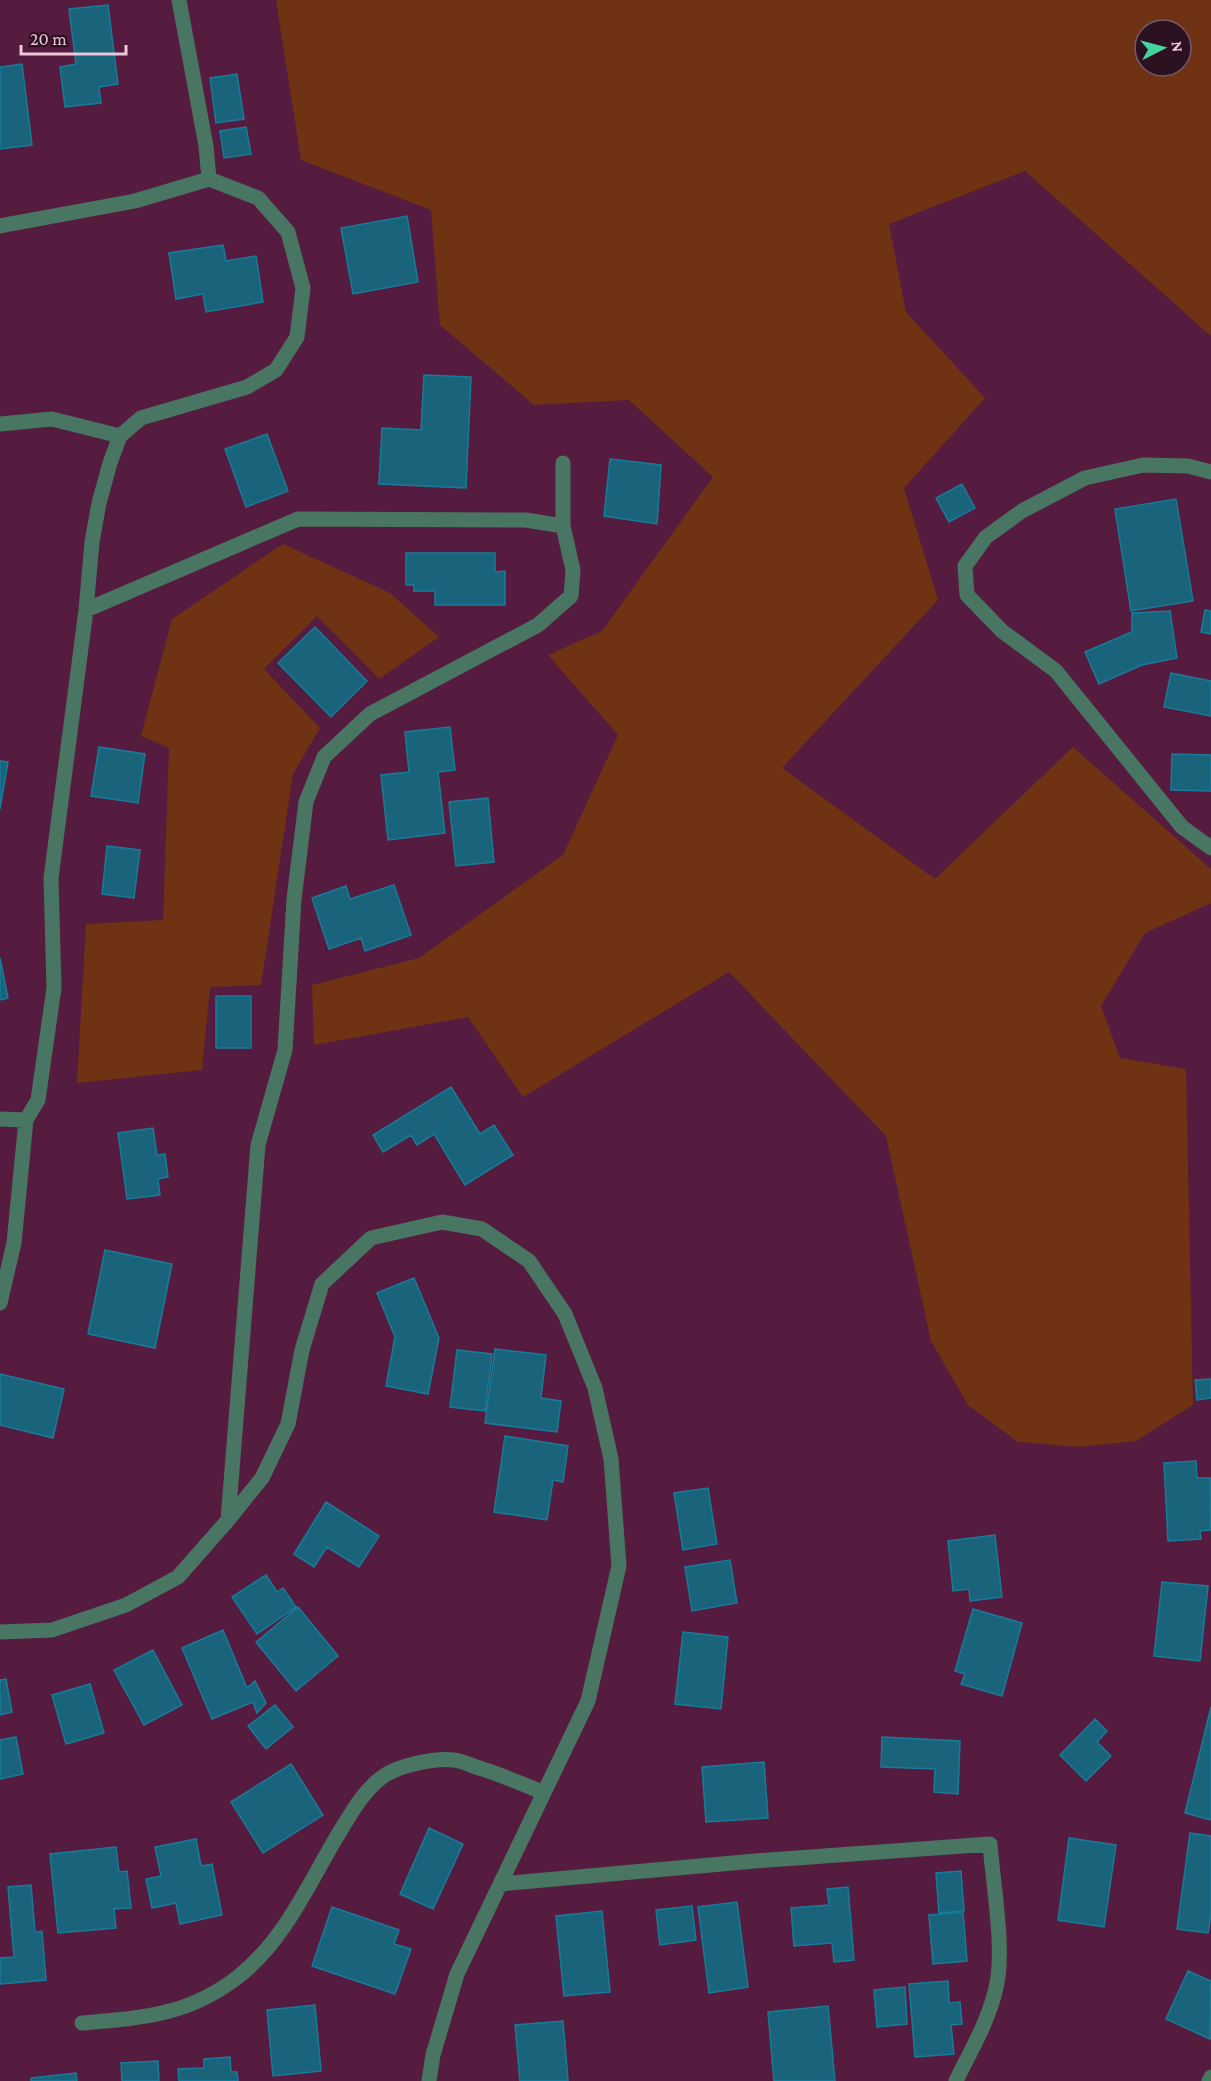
<svg xmlns="http://www.w3.org/2000/svg" width="1211" height="2081" viewBox="0 0 1211 2081" font-family="'Crimson Pro',serif">
  <rect width="100%" height="100%" fill="#551c40"/>
  <path fill="#6f3212" fill-rule="evenodd" d="M 276,0 L 1211,0 L 1211,336 L 1025,171 L 889,224 L 906,312 L 985,398 L 904,488 L 938,600 L 782,768 L 935,879 L 1073,747 L 1211,869 L 1211,903 L 1145,933 L 1101,1006 L 1120,1058 L 1186,1069 L 1193,1405 L 1136,1441 L 1079,1447 L 1018,1442 L 968,1405 L 931,1341 L 886,1136 L 729,972 L 523,1097 L 468,1017 L 314,1045 L 312,985 L 419,958 L 563,855 L 618,735 L 548,655 L 602,631 L 713,477 L 629,400 L 534,405 L 440,325 L 431,210 L 301,160 ZM 1145,30 L 1181,30 L 1181,66 L 1145,66 Z
    M 283,544 L 390,593 L 439,637 L 379,679 L 317,616 L 264,669 L 320,728 L 293,774 L 261,985 L 210,987 L 202,1070 L 77,1083 L 86,924 L 163,920 L 169,748 L 141,736 L 172,619 Z"/>
  <path fill="#19637b" stroke="#197b9a" stroke-width="1.5" d="M 108,5 L 118,84 L 99,87 L 101,103 L 65,107 L 60,67 L 76,64 L 69,9 Z
    M 22,64 L 32,145 L 0,149 L 0,67 Z
    M 237,74 L 244,119 L 216,123 L 210,78 Z
    M 246,127 L 251,154 L 224,158 L 220,131 Z
    M 407,216 L 418,282 L 353,294 L 341,228 Z
    M 223,245 L 226,261 L 256,256 L 263,302 L 206,312 L 203,294 L 176,299 L 169,253 Z
    M 424,375 L 471,377 L 466,488 L 379,484 L 382,428 L 421,430 Z
    M 267,434 L 288,491 L 246,507 L 225,449 Z
    M 610,459 L 661,465 L 657,524 L 604,516 Z
    M 962,484 L 975,508 L 949,522 L 936,498 Z
    M 1176,499 L 1193,601 L 1131,611 L 1115,509 Z
    M 406,553 L 495,553 L 495,572 L 505,571 L 505,605 L 435,605 L 435,591 L 414,591 L 414,585 L 406,585 Z
    M 1205,610 L 1211,611 L 1211,634 L 1201,632 Z
    M 1170,611 L 1177,658 L 1142,665 L 1099,684 L 1085,652 L 1132,632 L 1132,613 Z
    M 315,627 L 367,681 L 331,717 L 278,663 Z
    M 1171,673 L 1211,681 L 1211,716 L 1164,707 Z
    M 450,727 L 455,770 L 438,772 L 445,833 L 388,840 L 381,775 L 409,772 L 405,732 Z
    M 99,747 L 145,754 L 138,803 L 91,796 Z
    M 1172,754 L 1211,755 L 1211,791 L 1171,790 Z
    M 0,761 L 8,762 L 0,809 Z
    M 488,798 L 494,862 L 456,866 L 449,802 Z
    M 107,846 L 140,850 L 134,898 L 102,894 Z
    M 394,885 L 411,935 L 365,951 L 361,938 L 329,949 L 312,898 L 346,886 L 350,899 Z
    M 0,958 L 8,998 L 0,1000 Z
    M 216,996 L 251,996 L 251,1048 L 216,1048 Z
    M 451,1087 L 480,1134 L 494,1125 L 513,1155 L 465,1185 L 434,1134 L 417,1145 L 411,1135 L 383,1152 L 373,1135 Z
    M 153,1128 L 157,1155 L 165,1154 L 168,1177 L 158,1179 L 160,1195 L 127,1199 L 118,1133 Z
    M 105,1250 L 172,1264 L 155,1348 L 88,1334 Z
    M 414,1278 L 439,1338 L 428,1394 L 386,1386 L 395,1337 L 377,1293 Z
    M 495,1349 L 546,1355 L 541,1398 L 561,1401 L 557,1432 L 485,1423 Z
    M 457,1350 L 492,1354 L 485,1411 L 450,1407 Z
    M 0,1374 L 64,1389 L 53,1438 L 0,1425 Z
    M 1211,1379 L 1211,1398 L 1197,1400 L 1195,1380 Z
    M 505,1436 L 568,1446 L 563,1482 L 553,1480 L 547,1520 L 494,1512 Z
    M 1196,1461 L 1197,1478 L 1210,1478 L 1211,1530 L 1200,1531 L 1201,1539 L 1168,1541 L 1164,1463 Z
    M 708,1488 L 717,1544 L 683,1550 L 674,1493 Z
    M 326,1502 L 379,1536 L 359,1567 L 327,1547 L 314,1567 L 294,1554 Z
    M 995,1535 L 1002,1597 L 970,1601 L 969,1589 L 953,1591 L 948,1541 Z
    M 730,1560 L 737,1603 L 692,1611 L 685,1567 Z
    M 266,1575 L 277,1592 L 283,1588 L 296,1607 L 257,1634 L 232,1597 Z
    M 1162,1582 L 1208,1586 L 1200,1661 L 1154,1656 Z
    M 298,1607 L 338,1656 L 296,1691 L 256,1642 Z
    M 973,1609 L 1022,1623 L 1002,1696 L 961,1684 L 965,1674 L 955,1671 Z
    M 223,1630 L 247,1688 L 255,1681 L 266,1703 L 257,1713 L 253,1702 L 212,1719 L 182,1648 Z
    M 683,1632 L 728,1637 L 721,1709 L 675,1704 Z
    M 153,1650 L 182,1705 L 144,1725 L 114,1670 Z
    M 6,1679 L 12,1712 L 0,1715 L 0,1680 Z
    M 90,1684 L 104,1733 L 66,1744 L 52,1695 Z
    M 275,1705 L 293,1727 L 266,1749 L 248,1726 Z
    M 1211,1707 L 1211,1820 L 1185,1813 Z
    M 1095,1719 L 1107,1731 L 1097,1742 L 1111,1756 L 1086,1781 L 1060,1755 Z
    M 16,1737 L 23,1774 L 0,1779 L 0,1740 Z
    M 882,1737 L 960,1741 L 958,1794 L 934,1792 L 935,1769 L 881,1767 Z
    M 764,1762 L 768,1818 L 706,1822 L 702,1767 Z
    M 291,1764 L 323,1815 L 263,1853 L 231,1802 Z
    M 429,1828 L 463,1844 L 433,1909 L 400,1894 Z
    M 1190,1833 L 1211,1836 L 1211,1915 L 1208,1933 L 1177,1929 Z
    M 1069,1838 L 1116,1845 L 1104,1927 L 1058,1920 Z
    M 196,1839 L 201,1866 L 212,1864 L 222,1915 L 180,1924 L 176,1903 L 152,1908 L 146,1879 L 161,1876 L 155,1847 Z
    M 116,1847 L 119,1872 L 127,1871 L 131,1908 L 114,1909 L 116,1928 L 58,1933 L 50,1854 Z
    M 961,1871 L 964,1911 L 939,1913 L 936,1873 Z
    M 31,1885 L 35,1932 L 42,1931 L 46,1980 L 0,1984 L 0,1958 L 14,1957 L 8,1887 Z
    M 848,1887 L 854,1960 L 834,1962 L 832,1943 L 794,1946 L 791,1908 L 829,1905 L 827,1889 Z
    M 737,1902 L 748,1987 L 709,1993 L 698,1907 Z
    M 692,1906 L 696,1940 L 660,1945 L 656,1910 Z
    M 332,1907 L 399,1930 L 394,1944 L 411,1949 L 395,1994 L 312,1966 Z
    M 602,1911 L 610,1992 L 564,1996 L 556,1916 Z
    M 963,1912 L 967,1961 L 933,1964 L 929,1915 Z
    M 1188,1971 L 1211,1981 L 1210,2039 L 1166,2019 Z
    M 948,1981 L 949,2003 L 960,2002 L 962,2024 L 951,2025 L 954,2054 L 915,2057 L 909,1984 Z
    M 905,1987 L 907,2024 L 877,2027 L 874,1990 Z
    M 315,2005 L 321,2071 L 273,2076 L 267,2010 Z
    M 828,2006 L 835,2081 L 774,2081 L 768,2012 Z
    M 563,2021 L 568,2081 L 520,2081 L 515,2025 Z
    M 230,2057 L 231,2072 L 237,2072 L 238,2081 L 179,2081 L 178,2069 L 204,2068 L 204,2059 Z
    M 158,2061 L 159,2081 L 122,2081 L 121,2063 Z
    M 76,2073 L 77,2081 L 31,2081 L 31,2078 Z"/>
  <g fill="none" stroke-linecap="round" stroke-linejoin="round">
    <path stroke="#497662" stroke-width="15" d="M 179,0 L 206,146 L 209,179
      M 0,226 L 135,201 L 209,179 L 258,198 L 288,232 L 303,288 L 297,337 L 276,370 L 247,387 L 141,418 L 120,436 L 110,463 L 99,503 L 92,542 L 86,610 L 51,878 L 54,988 L 38,1100 L 26,1120 L 14,1243 L 0,1303
      M 0,424 L 52,419 L 120,436
      M 1211,472 L 1188,466 L 1143,465 L 1085,478 L 1022,511 L 986,537 L 965,566 L 967,595 L 1002,631 L 1056,671 L 1182,827 L 1211,848
      M 563,526 L 563,463
      M 86,610 L 298,519 L 526,520 L 563,526 L 573,570 L 571,596 L 538,625 L 370,714 L 324,757 L 306,802 L 294,899 L 285,1050 L 258,1145 L 228,1520
      M 0,1119 L 26,1120
      M 0,1632 L 52,1630 L 126,1605 L 178,1577 L 228,1520 L 262,1478 L 288,1424 L 302,1350 L 322,1284 L 371,1238 L 442,1222 L 482,1229 L 529,1261 L 565,1314 L 595,1388 L 611,1459 L 619,1566 L 588,1701 L 457,1974 L 433,2055 L 429,2081
      M 500,1884 L 755,1861 L 990,1844 C 993,1885 1006,1954 995,1992 C 987,2024 970,2052 956,2081
      M 82,2023 C 143,2018 190,2015 239,1976 C 287,1938 311,1878 342,1828 C 353,1810 364,1791 381,1778 C 397,1765 435,1758 454,1760 C 462,1761 469,1764 476,1767 C 499,1774 521,1783 544,1793
      M 1209,2081 L 1211,2077"/>
  </g>
  <g transform="translate(1163 48) rotate(84)"><circle r="28" fill="#2c1221" stroke="#785a6b" stroke-width="1.5"/>
  <path d="M0-4.5L10 22L0 15L-10 22Z" fill="#43d4a0"/>
  <text y="-9" font-size="16" font-weight="bold" text-anchor="middle" fill="#ebc6da">N</text>
  </g>
  <path d="M21 45v9h105v-9" fill="none" stroke="#ebc6da" stroke-width="3"/>
  <text x="30" y="45" font-size="18" fill="#ebc6da" stroke="#2c1221" stroke-width="4.5" paint-order="stroke">20 m</text>
</svg>
